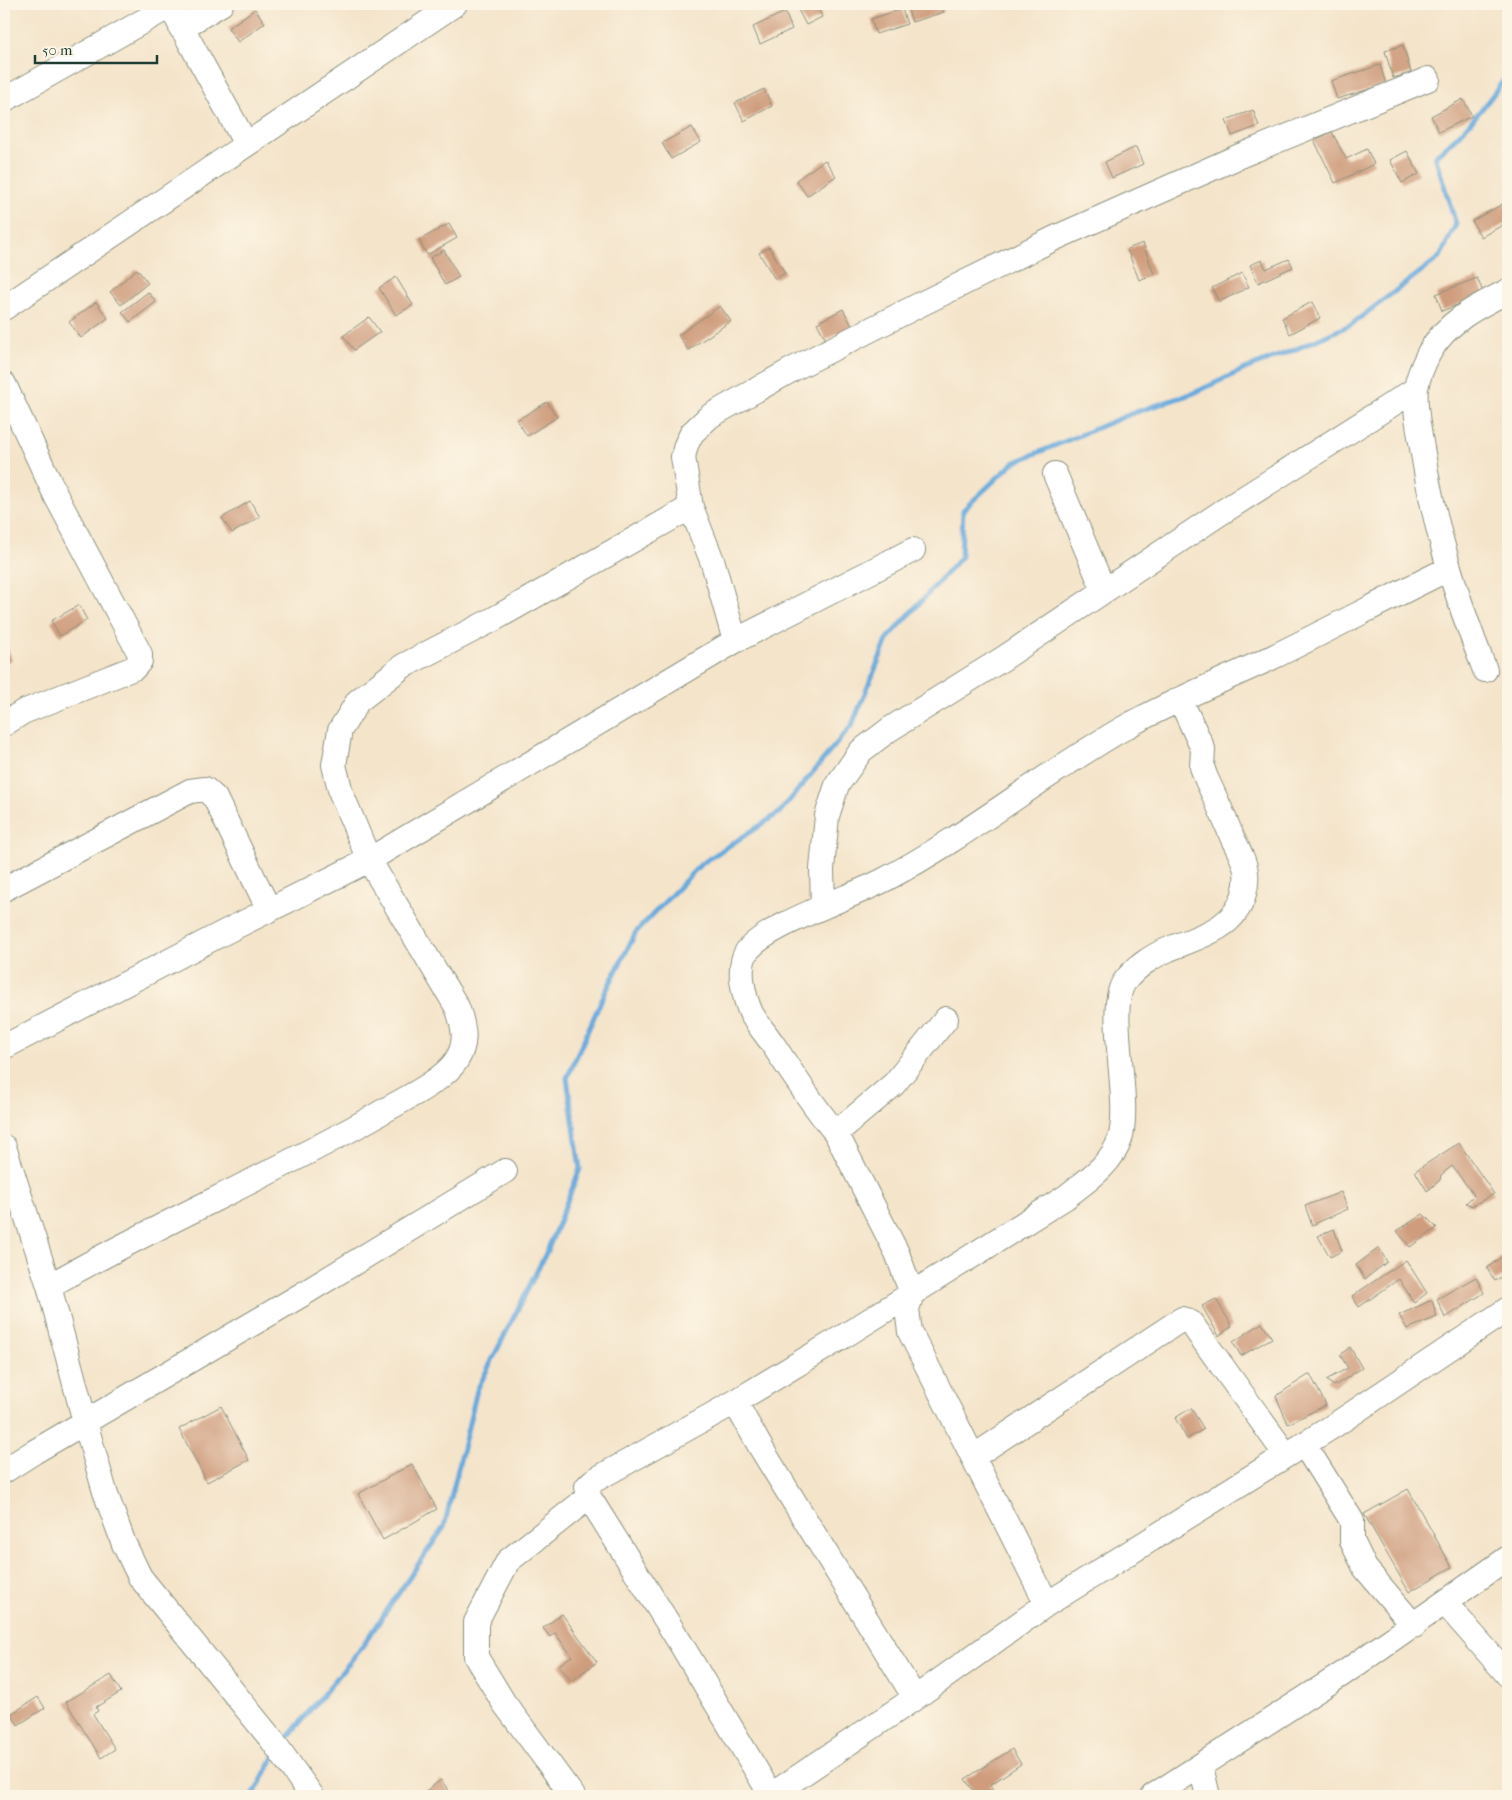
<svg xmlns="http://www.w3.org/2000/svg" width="1512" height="1800" viewBox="0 0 1512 1800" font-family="'IM FELL French Canon',serif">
  <rect width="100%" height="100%" fill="#fcf5e5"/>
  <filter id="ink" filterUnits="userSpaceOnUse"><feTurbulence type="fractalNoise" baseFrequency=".02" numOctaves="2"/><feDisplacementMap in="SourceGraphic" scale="10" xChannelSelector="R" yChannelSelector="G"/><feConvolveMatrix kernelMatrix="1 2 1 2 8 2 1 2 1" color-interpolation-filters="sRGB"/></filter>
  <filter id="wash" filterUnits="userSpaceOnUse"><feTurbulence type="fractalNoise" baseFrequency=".0096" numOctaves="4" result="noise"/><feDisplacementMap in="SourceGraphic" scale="20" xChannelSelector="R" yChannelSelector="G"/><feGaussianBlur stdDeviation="1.12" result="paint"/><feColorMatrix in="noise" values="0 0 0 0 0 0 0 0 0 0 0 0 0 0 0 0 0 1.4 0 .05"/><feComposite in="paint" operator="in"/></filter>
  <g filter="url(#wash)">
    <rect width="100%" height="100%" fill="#f4e4ca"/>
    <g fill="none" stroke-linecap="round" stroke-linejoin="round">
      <path stroke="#6aaadd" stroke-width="5" d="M 1502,4 L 1508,22
        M 283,1743 L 359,1651 L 444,1527 L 477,1390 L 548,1249 L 580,1169 L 567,1078 L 601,1001 L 636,932 L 701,864 L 779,813 L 852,725 L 888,638 L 961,557 L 963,510 L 1013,463 L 1133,413 L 1194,393 L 1245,369 L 1294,350 L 1352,324 L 1440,257 L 1456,224 L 1435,156 C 1465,132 1486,105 1508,74
        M 253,1796 L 275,1755"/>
    </g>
    <g id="blocks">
      <path fill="#cf9d7e" d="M 795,4 L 816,4 L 822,17 L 806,25 Z
        M 916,4 L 941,4 L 944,12 L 912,22 L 907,7 Z
        M 255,9 L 265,23 L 238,42 L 228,28 Z
        M 902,9 L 907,24 L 876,34 L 871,19 Z
        M 785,12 L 792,29 L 760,44 L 753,27 Z
        M 1403,45 L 1411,73 L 1393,78 L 1385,51 Z
        M 1380,65 L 1386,84 L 1337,99 L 1331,81 Z
        M 764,89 L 772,106 L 744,121 L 735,103 Z
        M 1463,99 L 1472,116 L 1439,132 L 1431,116 Z
        M 1253,110 L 1259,126 L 1232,136 L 1226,120 Z
        M 692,127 L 701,142 L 671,159 L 662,143 Z
        M 1332,132 L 1346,159 L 1367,149 L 1374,164 L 1335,183 L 1314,140 Z
        M 1136,147 L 1143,164 L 1112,178 L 1105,162 Z
        M 1407,151 L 1419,174 L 1402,183 L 1390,160 Z
        M 825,160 L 836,176 L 807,196 L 796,180 Z
        M 1508,201 L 1508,222 L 1481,237 L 1472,221 Z
        M 449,224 L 457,238 L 427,255 L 419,240 Z
        M 1143,243 L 1154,274 L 1139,280 L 1127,249 Z
        M 769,247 L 785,273 L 775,279 L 759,253 Z
        M 444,250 L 459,277 L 445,285 L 430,258 Z
        M 1289,259 L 1293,267 L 1258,283 L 1250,265 L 1262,260 L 1266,269 Z
        M 137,269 L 148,283 L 121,305 L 110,292 Z
        M 1242,273 L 1249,287 L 1219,302 L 1212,288 Z
        M 396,277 L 413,305 L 396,315 L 379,288 Z
        M 1477,278 L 1484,294 L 1442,311 L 1436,294 Z
        M 148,292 L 156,302 L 130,322 L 122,312 Z
        M 96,302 L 108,318 L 81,338 L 69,322 Z
        M 1312,302 L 1320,318 L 1290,334 L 1282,318 Z
        M 720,306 L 731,321 L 688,350 L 678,335 Z
        M 843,309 L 852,326 L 826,340 L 817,323 Z
        M 369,317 L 380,332 L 354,350 L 343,336 Z
        M 547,402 L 557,417 L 527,436 L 517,420 Z
        M 250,501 L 260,517 L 232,533 L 222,518 Z
        M 79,605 L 87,620 L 60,636 L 51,621 Z
        M 4,638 L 12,660 L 4,663 Z
        M 1459,1143 L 1494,1194 L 1472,1206 L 1466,1203 L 1474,1195 L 1452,1166 L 1441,1175 L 1440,1180 L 1427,1191 L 1415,1171 Z
        M 1341,1192 L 1348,1209 L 1312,1225 L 1305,1206 Z
        M 1423,1214 L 1437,1228 L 1410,1247 L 1397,1231 Z
        M 1334,1229 L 1342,1251 L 1330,1257 L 1318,1236 Z
        M 1379,1248 L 1387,1262 L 1365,1279 L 1356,1265 Z
        M 1508,1252 L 1508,1273 L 1495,1281 L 1487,1268 Z
        M 1406,1260 L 1427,1293 L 1414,1303 L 1399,1279 L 1359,1307 L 1352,1296 Z
        M 1476,1277 L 1484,1293 L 1445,1318 L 1437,1299 Z
        M 1216,1299 L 1232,1326 L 1219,1336 L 1202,1306 Z
        M 1432,1300 L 1437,1317 L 1407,1329 L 1399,1315 Z
        M 1262,1323 L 1272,1338 L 1241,1356 L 1233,1342 Z
        M 1350,1347 L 1362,1368 L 1334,1386 L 1326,1380 L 1348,1368 L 1340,1355 Z
        M 1310,1374 L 1326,1405 L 1288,1424 L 1276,1396 Z
        M 221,1406 L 249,1460 L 207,1482 L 179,1429 Z
        M 1191,1408 L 1204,1429 L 1187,1439 L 1175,1418 Z
        M 412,1464 L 437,1509 L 383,1540 L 358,1494 Z
        M 1408,1489 L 1452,1567 L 1409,1592 L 1364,1514 Z
        M 562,1614 L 597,1662 L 571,1681 L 559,1665 L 572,1656 L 555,1633 L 550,1637 L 543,1628 Z
        M 111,1675 L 121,1692 L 96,1707 L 98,1711 L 93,1714 L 115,1749 L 101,1758 L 66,1702 Z
        M 38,1697 L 45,1708 L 18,1725 L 11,1714 Z
        M 1012,1749 L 1021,1764 L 990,1785 L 997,1796 L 977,1796 L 965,1779 Z
        M 441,1780 L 453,1796 L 419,1796 Z"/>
    </g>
  </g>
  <g filter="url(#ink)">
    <use href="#blocks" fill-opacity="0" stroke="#8a907f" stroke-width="1"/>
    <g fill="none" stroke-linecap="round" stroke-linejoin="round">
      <g stroke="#8a907f" stroke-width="26">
        <path id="minor" d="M 169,4 L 246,144
          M 181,28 L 221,4
          M 4,100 L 170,6
          M 4,308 L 455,4
          M 4,384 L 56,496 L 140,654 L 140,661 L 134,668 L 23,712 L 4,724
          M 1055,474 L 1104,591
          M 735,641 L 913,550
          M 1485,670 C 1456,597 1434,527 1422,448 C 1419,430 1414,406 1416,388 C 1418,377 1424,363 1429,353 C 1446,322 1478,306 1508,291
          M 4,889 L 190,791 L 205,789 L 215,798 L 269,910
          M 823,907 L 822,869 L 827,816 L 837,785 L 861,751 L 890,729 L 1004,658 L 1219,514 L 1416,389
          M 946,1019 L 894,1084 L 836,1133 L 897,1253 L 912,1294 L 907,1309 L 910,1332 L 1047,1604
          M 4,1047 L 227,931 L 369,860 L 735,641 L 713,563 L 691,507 L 683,457 L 686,445 L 692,433 L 710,416 L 795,368 L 919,305 L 1055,238 L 1242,155 L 1428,79
          M 836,1133 C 813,1106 794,1076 774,1046 C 767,1035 757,1024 751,1013 C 744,997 737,969 746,953 C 761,927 854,896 884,880 C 968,836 1042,775 1124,728 C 1171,701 1222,681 1271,658 C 1330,629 1389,598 1448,569
          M 4,1147 L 49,1286 L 85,1422 L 105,1492 L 124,1544 L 140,1577 L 272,1740 L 312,1796
          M 49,1286 C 155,1225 268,1177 375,1116 C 398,1102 441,1083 456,1061 C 468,1043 464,1026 457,1007 L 369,860 L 341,793 L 334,765 L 340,730 L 358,701 L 403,666 L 494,619 L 691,507
          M 735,1402 L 761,1448 L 915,1698
          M 1304,1444 L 1352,1521 L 1352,1541 L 1365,1568 L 1414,1626
          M 973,1457 L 1182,1319 L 1191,1323 L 1286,1455
          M 4,1471 L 34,1452 L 303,1294 L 505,1171
          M 1445,1603 L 1508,1675
          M 1201,1767 L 1208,1796
          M 771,1795 L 681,1644 L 589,1497 L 587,1487 L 593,1481 L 735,1402 L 849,1333 L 1066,1197 C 1086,1181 1112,1164 1120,1139 C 1132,1100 1105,1006 1125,981 C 1135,968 1152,956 1167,950 C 1196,937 1235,930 1244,894 C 1246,887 1247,880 1246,872 C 1245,860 1237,848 1232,837 C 1224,817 1215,797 1206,778 L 1202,767 L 1203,749 L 1180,699
          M 573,1796 L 504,1703 L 476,1657 L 476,1622 L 508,1561 L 589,1497
          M 770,1796 L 915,1698 L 1047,1604 L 1335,1425 L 1508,1309
          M 1153,1796 L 1341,1675 L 1508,1558"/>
      </g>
      <use href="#minor" stroke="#fff" stroke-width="24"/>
    </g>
  </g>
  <rect width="1512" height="1800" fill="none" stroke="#fcf5e5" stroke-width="20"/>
  <path d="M35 55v8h122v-8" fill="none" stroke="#1f3d34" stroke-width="2.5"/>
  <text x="42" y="55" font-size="15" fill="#1f3d34" stroke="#fcf5e5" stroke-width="4" paint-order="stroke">50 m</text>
</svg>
